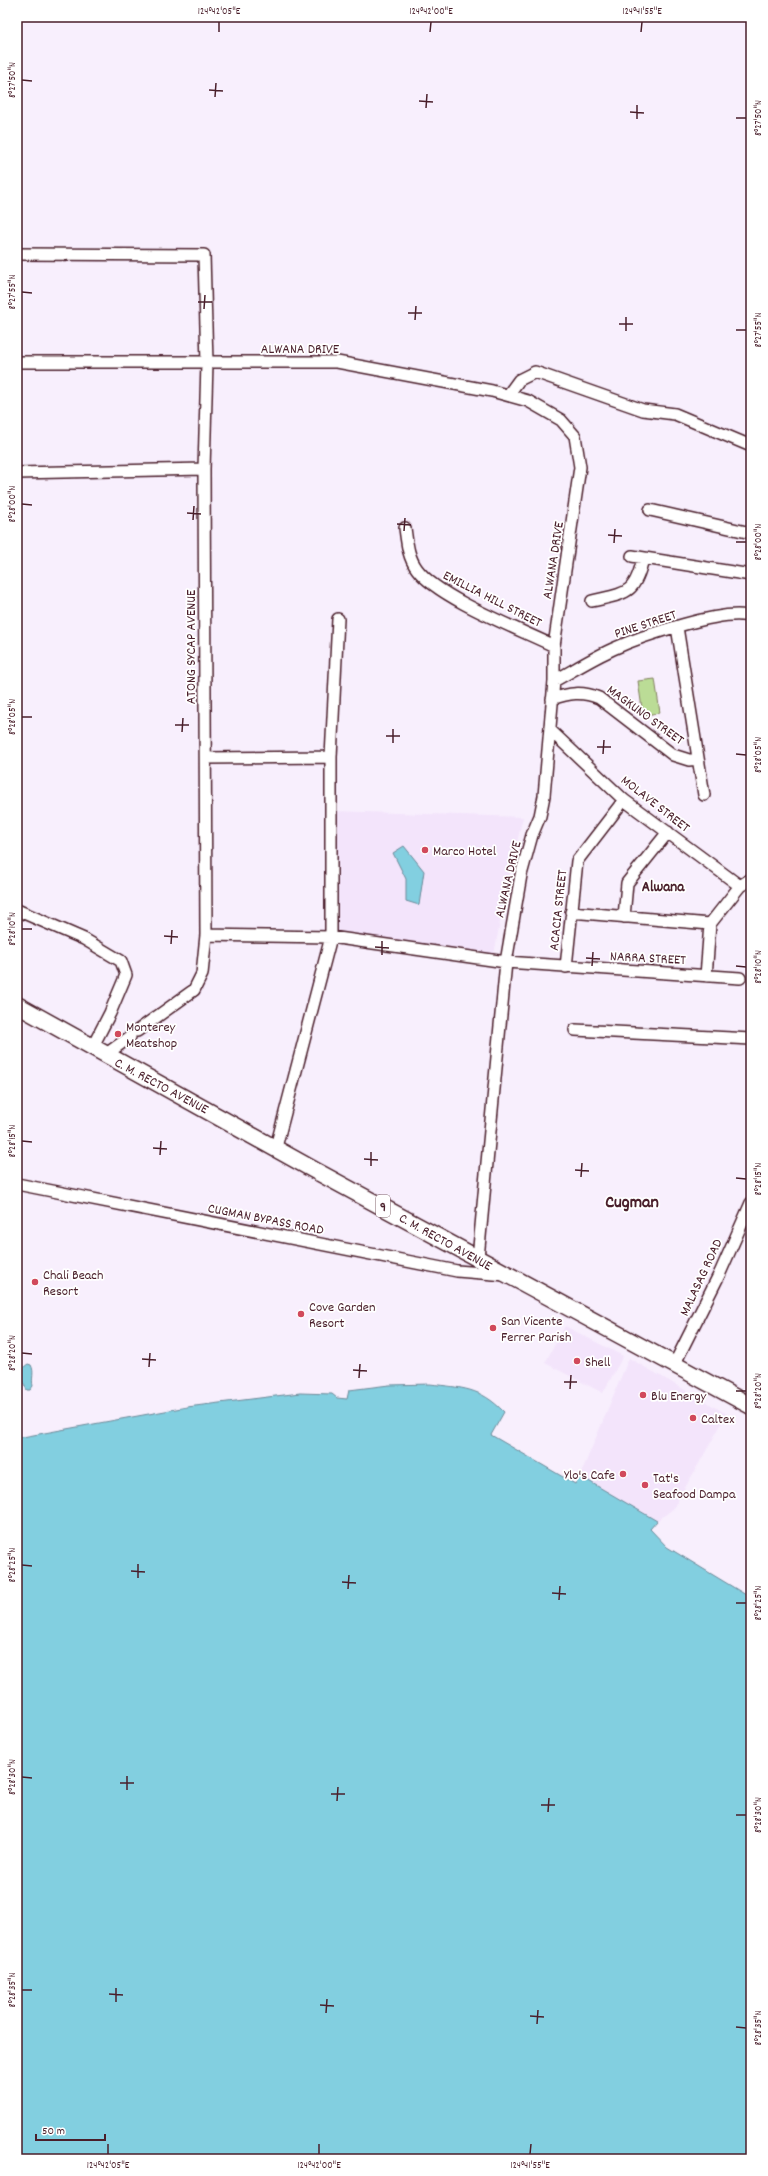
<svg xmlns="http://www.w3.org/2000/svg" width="768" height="2176" viewBox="0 0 768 2176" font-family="Dekko,sans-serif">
  <rect width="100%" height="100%" fill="#f8effd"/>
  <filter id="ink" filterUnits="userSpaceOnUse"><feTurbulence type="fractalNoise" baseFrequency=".025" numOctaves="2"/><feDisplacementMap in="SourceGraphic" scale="8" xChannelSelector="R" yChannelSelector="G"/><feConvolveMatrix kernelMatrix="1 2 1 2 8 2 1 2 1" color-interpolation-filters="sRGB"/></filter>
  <g filter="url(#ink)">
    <path fill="#f3e4fb" d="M 333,811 L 523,817 L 507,884 L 494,955 L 335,933 Z
      M 565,1326 L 623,1356 L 603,1393 L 545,1363 Z
      M 629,1358 L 727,1414 L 673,1509 L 657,1521 L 580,1476 Z"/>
    <path fill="#bbdc96" stroke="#827e60" d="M 655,679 L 660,713 L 643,715 L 638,681 Z"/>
    <path fill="#82cfe0" stroke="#6c8998" d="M 404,846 L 424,871 L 419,905 L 406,901 L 406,879 L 393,853 Z
      M 28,1364 L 31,1365 C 35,1372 31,1379 33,1386 L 30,1390 L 27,1390 C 22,1381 18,1370 28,1364 Z
      M 430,1384 C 462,1388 480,1387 504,1412 L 491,1435 L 575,1484 L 580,1476 L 657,1521 L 650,1529 L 667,1547 L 751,1598 L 751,2159 L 17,2159 L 17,1438 L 187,1407 L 300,1393 L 332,1394 L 337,1398 L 347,1399 L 349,1390 L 389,1385 Z"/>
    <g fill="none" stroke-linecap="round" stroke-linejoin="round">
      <g stroke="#4a1f2b" stroke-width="14">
        <path id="minor" d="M 17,254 L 204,255 L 207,363 L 204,469 L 206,935 L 202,974 L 194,990 L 137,1031
          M 17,362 L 337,362 L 492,391 L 528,401 L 561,420 L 575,436 L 580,467 L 554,646 L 554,681 L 544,796 L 540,816 L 532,835 L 521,875 L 506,962 L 478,1258
          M 508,395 L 519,380 L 535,372 L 643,410 L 675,414 L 751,446
          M 17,473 L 204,469
          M 650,510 L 751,533
          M 405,528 C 407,543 408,557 417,569 C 438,598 519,629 554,646
          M 632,556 L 751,575
          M 592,601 C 626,593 635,595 643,558
          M 677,627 L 704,795
          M 554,681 C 574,670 593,658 613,649 C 639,637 727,607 751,617
          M 552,699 C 569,693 582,691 599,698 L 673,755 L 689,760 L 698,759
          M 550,730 L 624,800 L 740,886 L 751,879
          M 206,758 L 331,757
          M 17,910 L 84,939 L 121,961 L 126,975 L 110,1013 L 92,1048
          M 571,912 L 710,924
          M 624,917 L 627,883 L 668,832
          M 206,935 L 331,937 L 506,962 L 740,978
          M 566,967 L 577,861 L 624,800
          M 706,976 L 710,924 L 740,886
          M 575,1030 L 751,1039
          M 105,1055 L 130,1037
          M 276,1147 L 331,937 L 331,757 L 338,619
          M 17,1184 L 457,1271 L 506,1275
          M 675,1363 L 720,1273 L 751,1203"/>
      </g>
      <g stroke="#4a1f2b" stroke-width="19">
        <path id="highway" d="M 17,1005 L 314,1170 L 751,1406"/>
      </g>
      <use href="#minor" stroke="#fff" stroke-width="11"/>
      <use href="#highway" stroke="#fff" stroke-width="16"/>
    </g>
  </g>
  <path fill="none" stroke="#4a1f2b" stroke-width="1.5" d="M 219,32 L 219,22M 430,32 L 431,22M 641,32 L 642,22M 22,80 L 32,81M 209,90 L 223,91M 215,97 L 216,83M 419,101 L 433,102M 426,108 L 427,94M 630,112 L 644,113M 736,118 L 746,118M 637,119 L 637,105M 22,292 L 32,293M 198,302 L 212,302M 204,309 L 205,295M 408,313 L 422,313M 415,320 L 416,306M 619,324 L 633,324M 736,330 L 746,330M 626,331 L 626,317M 22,504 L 32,505M 187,513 L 201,514M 193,520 L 194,506M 397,524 L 411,525M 404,531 L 405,518M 608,535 L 622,536M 736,542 L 746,542M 614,543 L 615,529M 22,717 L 32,717M 175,725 L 189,725M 182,732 L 183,718M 386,736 L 400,736M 393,743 L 393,729M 597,747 L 611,747M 603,754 L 604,740M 736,754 L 746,755M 22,929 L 32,929M 164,936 L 178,937M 171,944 L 172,930M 375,947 L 389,948M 382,955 L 382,941M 586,958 L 600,959M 592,966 L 593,952M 736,966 L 746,967M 22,1141 L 32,1142M 153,1148 L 167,1149M 160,1155 L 161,1141M 364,1159 L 378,1160M 371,1166 L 371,1152M 575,1170 L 589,1171M 581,1177 L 582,1163M 736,1178 L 746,1179M 22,1353 L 32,1354M 142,1359 L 156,1360M 149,1367 L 150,1353M 353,1370 L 367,1371M 359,1378 L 360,1364M 564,1382 L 577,1382M 570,1389 L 571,1375M 736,1391 L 746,1391M 22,1565 L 32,1566M 131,1571 L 145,1572M 138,1578 L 138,1564M 342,1582 L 356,1583M 348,1589 L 349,1575M 552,1593 L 566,1594M 559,1600 L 560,1586M 736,1603 L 746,1603M 22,1777 L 32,1778M 120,1783 L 134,1783M 127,1790 L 127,1776M 331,1794 L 345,1794M 337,1801 L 338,1787M 541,1805 L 555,1805M 548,1812 L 549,1798M 736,1815 L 746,1815M 22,1990 L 32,1990M 109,1994 L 123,1995M 116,2002 L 116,1988M 320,2005 L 334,2006M 326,2013 L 327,1999M 530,2016 L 544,2017M 537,2024 L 538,2010M 736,2027 L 746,2028M 108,2154 L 108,2144M 319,2154 L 319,2144M 530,2154 L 531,2144"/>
  <g fill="#d1495b" stroke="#fff" stroke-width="1.5">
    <circle cx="425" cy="850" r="4"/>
    <circle cx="118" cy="1034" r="4"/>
    <circle cx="35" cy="1282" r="4"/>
    <circle cx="301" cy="1314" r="4"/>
    <circle cx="493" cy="1328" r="4"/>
    <circle cx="577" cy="1361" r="4"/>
    <circle cx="643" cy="1395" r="4"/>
    <circle cx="693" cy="1418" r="4"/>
    <circle cx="623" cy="1474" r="4"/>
    <circle cx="645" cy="1485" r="4"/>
  </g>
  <g text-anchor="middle" stroke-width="3.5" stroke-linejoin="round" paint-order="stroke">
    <rect fill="#fff" stroke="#80626b" stroke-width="1" x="376" y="1195" width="14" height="22" rx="3"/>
    <g font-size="13" font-weight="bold" fill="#4a1f2b">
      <text x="383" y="1211">9</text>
    </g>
    <g font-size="14" fill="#4a1f2b" stroke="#fff">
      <text x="300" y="353">ALWANA DRIVE</text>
      <text transform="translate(552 560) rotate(-81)" y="5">ALWANA DRIVE</text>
      <text transform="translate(493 598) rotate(27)" y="5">EMILLIA HILL STREET</text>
      <text transform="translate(645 623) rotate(-18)" y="5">PINE STREET</text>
      <text transform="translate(190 647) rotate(-90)" y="5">ATONG SYCAP AVENUE</text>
      <text transform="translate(646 714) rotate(36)" y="5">MAGKUNO STREET</text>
      <text transform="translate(656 803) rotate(38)" y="5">MOLAVE STREET</text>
      <text transform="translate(507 879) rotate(-77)" y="5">ALWANA DRIVE</text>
      <text transform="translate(557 910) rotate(-84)" y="5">ACACIA STREET</text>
      <text transform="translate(648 957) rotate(3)" y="5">NARRA STREET</text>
      <text transform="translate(162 1085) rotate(28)" y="5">C. M. RECTO AVENUE</text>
      <text transform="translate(266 1218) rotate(11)" y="5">CUGMAN BYPASS ROAD</text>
      <text transform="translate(446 1241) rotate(29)" y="5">C. M. RECTO AVENUE</text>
      <text transform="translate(700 1277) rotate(-65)" y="5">MALASAG ROAD</text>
    </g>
    <g font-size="14" fill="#4a1f2b" stroke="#fff" text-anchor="start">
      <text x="433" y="855">Marco Hotel</text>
      <text x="126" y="1031">Monterey<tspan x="126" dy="16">Meatshop</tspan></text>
      <text x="43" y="1279">Chali Beach<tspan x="43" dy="16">Resort</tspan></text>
      <text x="309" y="1311">Cove Garden<tspan x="309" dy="16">Resort</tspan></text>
      <text x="501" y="1325">San Vicente<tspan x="501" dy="16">Ferrer Parish</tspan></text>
      <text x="585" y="1366">Shell</text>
      <text x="651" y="1400">Blu Energy</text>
      <text x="701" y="1423">Caltex</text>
      <text x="615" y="1479" text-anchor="end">Ylo's Cafe</text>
      <text x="653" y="1482">Tat's<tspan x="653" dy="16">Seafood Dampa</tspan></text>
    </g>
    <g font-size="15" font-weight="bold" fill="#4a1f2b" stroke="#fff">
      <text x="663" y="891">Alwana</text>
    </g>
    <g font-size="18" font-weight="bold" fill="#4a1f2b" stroke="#fff">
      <text x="632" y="1207">Cugman</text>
    </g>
  </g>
  <rect width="768" height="2176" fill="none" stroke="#fff" stroke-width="44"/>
  <path d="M36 2134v6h69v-6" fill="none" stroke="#4a1f2b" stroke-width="2"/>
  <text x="42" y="2134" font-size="12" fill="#4a1f2b" stroke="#ffffff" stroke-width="3" paint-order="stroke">50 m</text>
  <rect x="22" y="22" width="724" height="2132" fill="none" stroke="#4a1f2b" stroke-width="1.5"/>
  <g font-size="10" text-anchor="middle" fill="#4a1f2b">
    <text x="219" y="14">124°42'05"E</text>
    <text x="431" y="14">124°42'00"E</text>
    <text x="642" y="14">124°41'55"E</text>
    <text transform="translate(11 80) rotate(-90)" y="4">8°27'50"N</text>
    <text transform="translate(757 118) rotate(-90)" y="4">8°27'50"N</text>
    <text transform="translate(11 292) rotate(-90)" y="4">8°27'55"N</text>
    <text transform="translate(757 330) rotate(-90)" y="4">8°27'55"N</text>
    <text transform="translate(11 504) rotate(-90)" y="4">8°28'00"N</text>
    <text transform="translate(757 542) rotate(-90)" y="4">8°28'00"N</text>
    <text transform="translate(11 717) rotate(-90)" y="4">8°28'05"N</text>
    <text transform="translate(757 755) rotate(-90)" y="4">8°28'05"N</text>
    <text transform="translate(11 929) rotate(-90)" y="4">8°28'10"N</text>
    <text transform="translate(757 967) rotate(-90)" y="4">8°28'10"N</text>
    <text transform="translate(11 1141) rotate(-90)" y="4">8°28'15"N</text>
    <text transform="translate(757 1179) rotate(-90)" y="4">8°28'15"N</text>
    <text transform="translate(11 1353) rotate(-90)" y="4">8°28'20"N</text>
    <text transform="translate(757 1391) rotate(-90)" y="4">8°28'20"N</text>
    <text transform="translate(11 1565) rotate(-90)" y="4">8°28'25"N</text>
    <text transform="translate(757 1603) rotate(-90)" y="4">8°28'25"N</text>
    <text transform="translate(11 1777) rotate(-90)" y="4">8°28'30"N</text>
    <text transform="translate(757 1815) rotate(-90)" y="4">8°28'30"N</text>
    <text transform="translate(11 1990) rotate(-90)" y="4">8°28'35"N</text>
    <text transform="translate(757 2028) rotate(-90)" y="4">8°28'35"N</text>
    <text x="108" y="2168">124°42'05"E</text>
    <text x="319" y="2168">124°42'00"E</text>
    <text x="530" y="2168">124°41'55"E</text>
  </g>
</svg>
